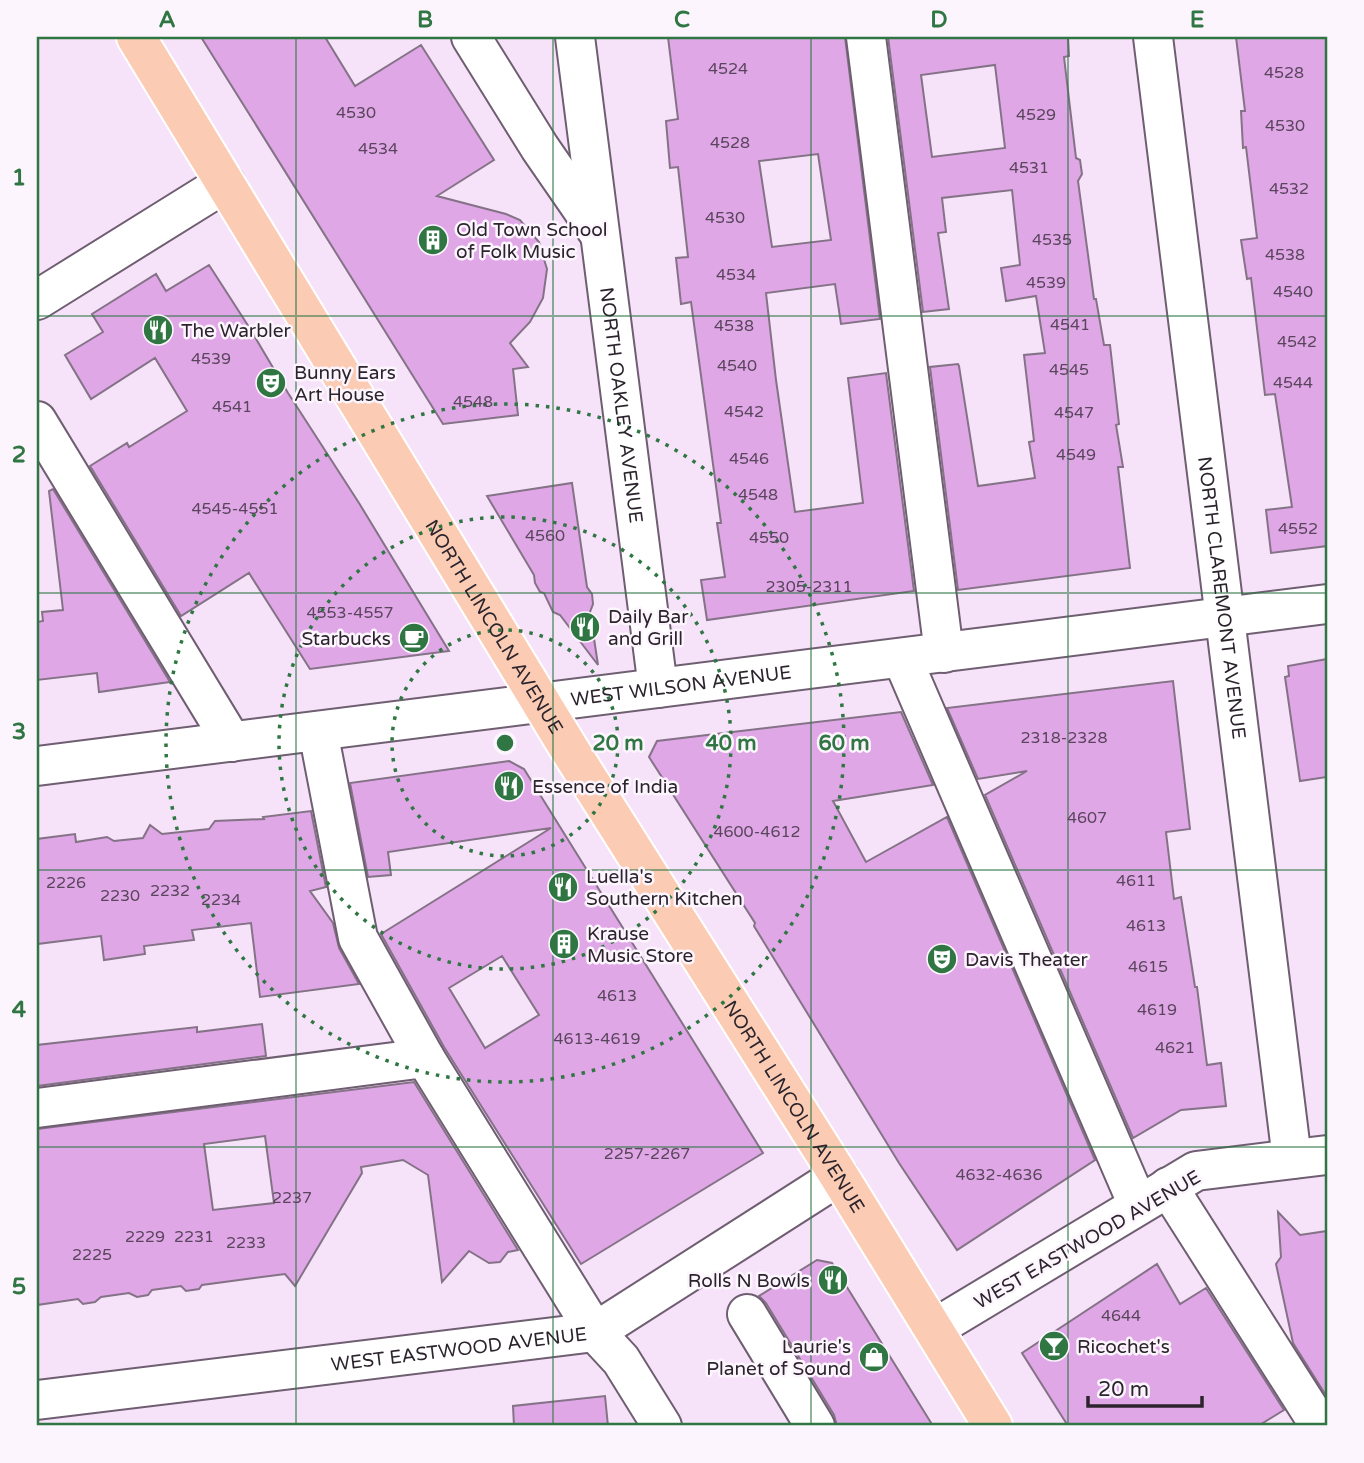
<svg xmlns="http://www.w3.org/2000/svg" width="1364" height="1463" viewBox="0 0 1364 1463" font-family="'Varela Round',sans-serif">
  <rect width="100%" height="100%" fill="#f7e3f9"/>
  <path fill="#e0a7e7" stroke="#847286" stroke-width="2" fill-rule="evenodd" d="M 201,37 L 325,37 L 355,86 L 421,45 L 494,160 L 437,196 L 506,214 L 520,220 L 539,242 L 543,256 L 547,269 L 543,298 L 530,322 L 510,343 L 528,367 L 513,369 L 518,415 L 443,424 Z
    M 668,37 L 845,37 L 880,319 L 841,324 L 835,284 L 766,293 L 776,380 L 795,512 L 863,503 L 848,378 L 886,373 L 914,591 L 707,620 L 701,580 L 725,577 L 717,523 L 721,523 L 691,302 L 681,304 L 676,258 L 688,257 L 678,167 L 670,168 L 666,121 L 678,119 ZM 818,154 L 831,240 L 772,247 L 759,161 Z
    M 888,37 L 1068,37 L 1069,56 L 1064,57 L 1076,158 L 1080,160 L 1082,174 L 1078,181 L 1094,299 L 1096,299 L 1104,345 L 1110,345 L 1119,424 L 1116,425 L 1123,467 L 1118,467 L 1130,568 L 958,590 L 930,367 L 958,364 L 959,366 L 978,486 L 1035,478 L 1029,442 L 1034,441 L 1024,355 L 1045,353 L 1036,296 L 1006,301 L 1001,268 L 1020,265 L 1012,190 L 942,198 L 946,232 L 938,233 L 949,309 L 923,312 ZM 995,65 L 1005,148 L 932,157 L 921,75 Z
    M 1236,37 L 1327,37 L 1327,546 L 1271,553 L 1266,510 L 1292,507 L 1275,394 L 1265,395 L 1251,278 L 1247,279 L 1241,240 L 1257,238 L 1246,147 L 1243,148 L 1241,111 L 1245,111 Z
    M 209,265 L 249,327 L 288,393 L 359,503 L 449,651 L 310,669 L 249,573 L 181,616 L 90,466 L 127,443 L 129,447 L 187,411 L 155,358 L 91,399 L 65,355 L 103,332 L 92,314 L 156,274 L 166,291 Z
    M 572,483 L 587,587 L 592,594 L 593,604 L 590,612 L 598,665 L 560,615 L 553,612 L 544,593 L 540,592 L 535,583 L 534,575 L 487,496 Z
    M 53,489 L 170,682 L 99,692 L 97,673 L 37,680 L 37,622 L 43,621 L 42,612 L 63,610 L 49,491 Z
    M 1327,659 L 1327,777 L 1300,781 L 1285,677 L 1289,676 L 1288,666 Z
    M 1173,681 L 1190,829 L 1166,832 L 1174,899 L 1181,897 L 1195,987 L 1197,987 L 1207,1065 L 1221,1063 L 1226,1106 L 1181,1110 L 1133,1138 L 985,795 L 1027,771 L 978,779 L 947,708 Z
    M 901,712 L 933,785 L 833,801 L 866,862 L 947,817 L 1095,1160 L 957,1250 L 899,1163 L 754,926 L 755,923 L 649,757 L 657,741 Z
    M 509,761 L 524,769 L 763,1153 L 581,1264 L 444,1047 L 381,934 L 551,828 L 388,852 L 391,875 L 368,877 L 350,783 ZM 502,956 L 539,1015 L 485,1048 L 449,988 Z
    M 311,811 L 326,887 L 310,891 L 333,923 L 339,948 L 359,984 L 260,997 L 251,923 L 192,930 L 194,940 L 144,946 L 145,954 L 104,960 L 101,936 L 37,944 L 37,839 L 75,834 L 76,842 L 107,837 L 114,841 L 143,838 L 150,825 L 162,834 L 209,829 L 215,821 L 264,819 L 263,817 Z
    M 262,1024 L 266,1056 L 37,1086 L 37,1045 L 197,1027 L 197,1032 Z
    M 414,1082 L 518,1250 L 508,1252 L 500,1262 L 489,1263 L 469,1251 L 442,1282 L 428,1175 L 403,1160 L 361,1167 L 362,1173 L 295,1286 L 285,1274 L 202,1285 L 199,1289 L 186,1291 L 181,1286 L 152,1290 L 148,1295 L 137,1297 L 129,1293 L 101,1297 L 95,1302 L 83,1304 L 78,1299 L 37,1305 L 37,1129 ZM 265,1136 L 274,1203 L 213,1210 L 204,1144 Z
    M 1278,1212 L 1300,1235 L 1327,1231 L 1327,1397 L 1293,1343 L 1276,1264 L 1281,1257 Z
    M 817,1260 L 832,1263 L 933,1426 L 837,1426 L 834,1415 L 766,1303 L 759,1296 Z
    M 1157,1264 L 1180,1304 L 1206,1288 L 1284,1410 L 1258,1426 L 1068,1426 L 1022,1353 Z
    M 605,1396 L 608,1426 L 514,1426 L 513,1406 Z"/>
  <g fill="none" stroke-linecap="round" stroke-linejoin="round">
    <g stroke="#6f5e71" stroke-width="42">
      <g id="minor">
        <path d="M 471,37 L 540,148 L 598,232"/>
        <path id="s1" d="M 575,37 L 658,688"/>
        <path d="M 866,37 L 944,653"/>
        <path id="s2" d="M 1153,37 L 1292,1159"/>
        <path d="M 37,300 L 225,183"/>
        <path d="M 37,421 L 232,742"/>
        <path d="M 902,658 L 1138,1205"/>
        <path d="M 318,731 L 358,938 L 425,1058 L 595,1332 L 621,1360 L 662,1426"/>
        <path id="s3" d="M 37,766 L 1327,604"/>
        <path d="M 37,1108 L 425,1058"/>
        <path d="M 1168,1187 L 1320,1426"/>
        <path d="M 747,1314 L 815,1426"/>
        <path d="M 935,1328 L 1196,1171 L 1327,1155"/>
        <path id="s4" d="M 37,1400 L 595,1332 L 839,1176"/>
      </g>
    </g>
    <g stroke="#fff" stroke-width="42">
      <g id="major">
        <path id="s5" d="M 136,37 L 571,752 L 839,1176 L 993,1426"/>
      </g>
    </g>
    <use href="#minor" stroke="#fff" stroke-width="38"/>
    <use href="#major" stroke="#fbccb3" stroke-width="38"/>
  </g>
  <path fill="none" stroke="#2f7643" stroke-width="2" stroke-opacity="0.55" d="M 296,37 L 296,1426M 553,37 L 553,1426M 811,37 L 811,1426M 1068,37 L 1068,1426M 37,316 L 1327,316M 37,593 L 1327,593M 37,870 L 1327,870M 37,1147 L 1327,1147"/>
  <g fill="none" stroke="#2f7643" stroke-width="3.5" stroke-dasharray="3.5 7">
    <circle cx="505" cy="743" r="113"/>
    <circle cx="505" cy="743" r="226"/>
    <circle cx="505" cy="743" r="339"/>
  </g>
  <defs>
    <g id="building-disc" transform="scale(1.575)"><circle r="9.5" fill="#2f7643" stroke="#fdf5fe"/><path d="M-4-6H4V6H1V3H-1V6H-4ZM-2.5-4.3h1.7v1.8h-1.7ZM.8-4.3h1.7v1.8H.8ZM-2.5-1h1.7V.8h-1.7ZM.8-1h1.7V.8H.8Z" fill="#fff"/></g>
    <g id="restaurant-disc" transform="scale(1.575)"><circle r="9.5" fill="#2f7643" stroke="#fdf5fe"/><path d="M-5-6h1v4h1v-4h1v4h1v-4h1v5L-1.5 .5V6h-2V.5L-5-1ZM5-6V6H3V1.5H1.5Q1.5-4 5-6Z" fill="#fff"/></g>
    <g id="theatre-disc" transform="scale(1.575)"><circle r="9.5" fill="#2f7643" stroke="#fdf5fe"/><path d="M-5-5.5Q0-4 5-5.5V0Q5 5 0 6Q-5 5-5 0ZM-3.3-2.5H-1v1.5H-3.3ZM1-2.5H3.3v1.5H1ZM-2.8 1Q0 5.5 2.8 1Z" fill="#fff"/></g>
    <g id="cafe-disc" transform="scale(1.575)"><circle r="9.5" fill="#2f7643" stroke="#fdf5fe"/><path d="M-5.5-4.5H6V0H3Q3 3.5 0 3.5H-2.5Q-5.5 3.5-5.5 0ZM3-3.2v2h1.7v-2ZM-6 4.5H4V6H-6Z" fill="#fff"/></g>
    <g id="bar-disc" transform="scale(1.575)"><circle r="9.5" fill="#2f7643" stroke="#fdf5fe"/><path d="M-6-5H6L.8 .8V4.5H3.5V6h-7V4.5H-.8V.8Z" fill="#fff"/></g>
    <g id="shop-disc" transform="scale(1.575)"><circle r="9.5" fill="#2f7643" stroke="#fdf5fe"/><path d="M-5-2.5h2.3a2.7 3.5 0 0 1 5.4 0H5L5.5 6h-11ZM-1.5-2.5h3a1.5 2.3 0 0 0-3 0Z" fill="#fff"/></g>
  </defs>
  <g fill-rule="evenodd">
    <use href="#building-disc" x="433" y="240"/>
    <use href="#restaurant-disc" x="158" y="330"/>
    <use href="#theatre-disc" x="271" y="383"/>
    <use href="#restaurant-disc" x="585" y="627"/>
    <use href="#cafe-disc" x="414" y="638"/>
    <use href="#restaurant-disc" x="509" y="786"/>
    <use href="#restaurant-disc" x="563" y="887"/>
    <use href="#building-disc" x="564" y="944"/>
    <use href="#theatre-disc" x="942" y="959"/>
    <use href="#restaurant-disc" x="833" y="1280"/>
    <use href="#bar-disc" x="1054" y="1346"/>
    <use href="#shop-disc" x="874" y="1357"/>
  </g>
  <g text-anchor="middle" stroke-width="5" stroke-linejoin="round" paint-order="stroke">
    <g font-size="16" fill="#59455c">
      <text x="728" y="74">4524</text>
      <text x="1284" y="78">4528</text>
      <text x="356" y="118">4530</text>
      <text x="1036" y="120">4529</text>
      <text x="1285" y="131">4530</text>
      <text x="730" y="148">4528</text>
      <text x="378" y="154">4534</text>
      <text x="1029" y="173">4531</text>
      <text x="1289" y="194">4532</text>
      <text x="725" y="223">4530</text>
      <text x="1052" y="245">4535</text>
      <text x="1285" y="260">4538</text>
      <text x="736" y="280">4534</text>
      <text x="1046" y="288">4539</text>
      <text x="1293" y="297">4540</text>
      <text x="1070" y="330">4541</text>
      <text x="734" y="331">4538</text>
      <text x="1297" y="347">4542</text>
      <text x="211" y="364">4539</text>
      <text x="737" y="371">4540</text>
      <text x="1069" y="375">4545</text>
      <text x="1293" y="388">4544</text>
      <text x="473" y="407">4548</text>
      <text x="232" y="412">4541</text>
      <text x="744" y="417">4542</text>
      <text x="1074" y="418">4547</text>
      <text x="1076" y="460">4549</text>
      <text x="749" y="464">4546</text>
      <text x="758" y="500">4548</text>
      <text x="235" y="514">4545-4551</text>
      <text x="1298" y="534">4552</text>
      <text x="545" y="541">4560</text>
      <text x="769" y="543">4550</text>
      <text x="809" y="592">2305-2311</text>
      <text x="350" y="618">4553-4557</text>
      <text x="1064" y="743">2318-2328</text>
      <text x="1087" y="823">4607</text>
      <text x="757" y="837">4600-4612</text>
      <text x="1136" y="886">4611</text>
      <text x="66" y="888">2226</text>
      <text x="170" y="896">2232</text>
      <text x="120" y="901">2230</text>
      <text x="221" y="905">2234</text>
      <text x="1146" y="931">4613</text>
      <text x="1148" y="972">4615</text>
      <text x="617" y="1001">4613</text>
      <text x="1157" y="1015">4619</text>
      <text x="597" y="1044">4613-4619</text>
      <text x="1175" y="1053">4621</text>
      <text x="647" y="1159">2257-2267</text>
      <text x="999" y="1180">4632-4636</text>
      <text x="292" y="1203">2237</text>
      <text x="145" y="1242">2229</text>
      <text x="194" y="1242">2231</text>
      <text x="246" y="1248">2233</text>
      <text x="92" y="1260">2225</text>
      <text x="1121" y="1321">4644</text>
    </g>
    <g font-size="19" fill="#2c242d" stroke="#fdf5fe" text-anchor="start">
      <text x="456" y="236">Old Town School<tspan x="456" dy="22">of Folk Music</tspan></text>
      <text x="181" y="337">The Warbler</text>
      <text x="294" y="379">Bunny Ears<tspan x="294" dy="22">Art House</tspan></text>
      <text x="608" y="623">Daily Bar<tspan x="608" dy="22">and Grill</tspan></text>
      <text x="391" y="645" text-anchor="end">Starbucks</text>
      <text x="532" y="793">Essence of India</text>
      <text x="586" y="883">Luella's<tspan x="586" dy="22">Southern Kitchen</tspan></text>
      <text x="587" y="940">Krause<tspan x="587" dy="22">Music Store</tspan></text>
      <text x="965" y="966">Davis Theater</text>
      <text x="810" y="1287" text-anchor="end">Rolls N Bowls</text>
      <text x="851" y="1353" text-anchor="end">Laurie's<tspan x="851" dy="22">Planet of Sound</tspan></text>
      <text x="1077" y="1353">Ricochet's</text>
    </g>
    <g font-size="19" fill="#2c242d" stroke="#fdf5fe">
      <text dy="7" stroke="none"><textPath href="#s1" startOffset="371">NORTH OAKLEY AVENUE</textPath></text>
      <text dy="7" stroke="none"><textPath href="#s2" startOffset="565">NORTH CLAREMONT AVENUE</textPath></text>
      <text dy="7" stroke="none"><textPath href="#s5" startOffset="690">NORTH LINCOLN AVENUE</textPath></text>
      <text dy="7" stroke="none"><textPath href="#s3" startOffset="649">WEST WILSON AVENUE</textPath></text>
      <text dy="7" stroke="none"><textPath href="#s5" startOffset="1256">NORTH LINCOLN AVENUE</textPath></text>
      <text transform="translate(1087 1239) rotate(-30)" y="7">WEST EASTWOOD AVENUE</text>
      <text dy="7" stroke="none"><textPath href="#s4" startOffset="425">WEST EASTWOOD AVENUE</textPath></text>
    </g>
  </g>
  <circle cx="505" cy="743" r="10" fill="#2f7643" stroke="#fdf5fe" stroke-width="3.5"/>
  <g font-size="21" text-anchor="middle" font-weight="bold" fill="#2f7643" stroke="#fdf5fe" stroke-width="5" stroke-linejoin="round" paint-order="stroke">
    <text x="618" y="750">20 m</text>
    <text x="731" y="750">40 m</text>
    <text x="844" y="750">60 m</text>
  </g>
  <rect width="1364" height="1463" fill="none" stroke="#fdf5fe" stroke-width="77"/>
  <path d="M1088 1396v10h114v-10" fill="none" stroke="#2c242d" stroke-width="3.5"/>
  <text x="1098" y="1396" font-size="21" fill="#2c242d" stroke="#fdf5fe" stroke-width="5" paint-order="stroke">20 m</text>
  <rect x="38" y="38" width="1288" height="1386" fill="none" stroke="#2f7643" stroke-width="2.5"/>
  <g font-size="23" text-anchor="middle" font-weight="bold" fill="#2f7643">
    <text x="167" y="27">A</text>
    <text x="425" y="27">B</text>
    <text x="682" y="27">C</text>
    <text x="939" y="27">D</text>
    <text x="1197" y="27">E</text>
    <text x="19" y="185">1</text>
    <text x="19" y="462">2</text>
    <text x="19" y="739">3</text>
    <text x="19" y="1017">4</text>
    <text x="19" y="1294">5</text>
  </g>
</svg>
